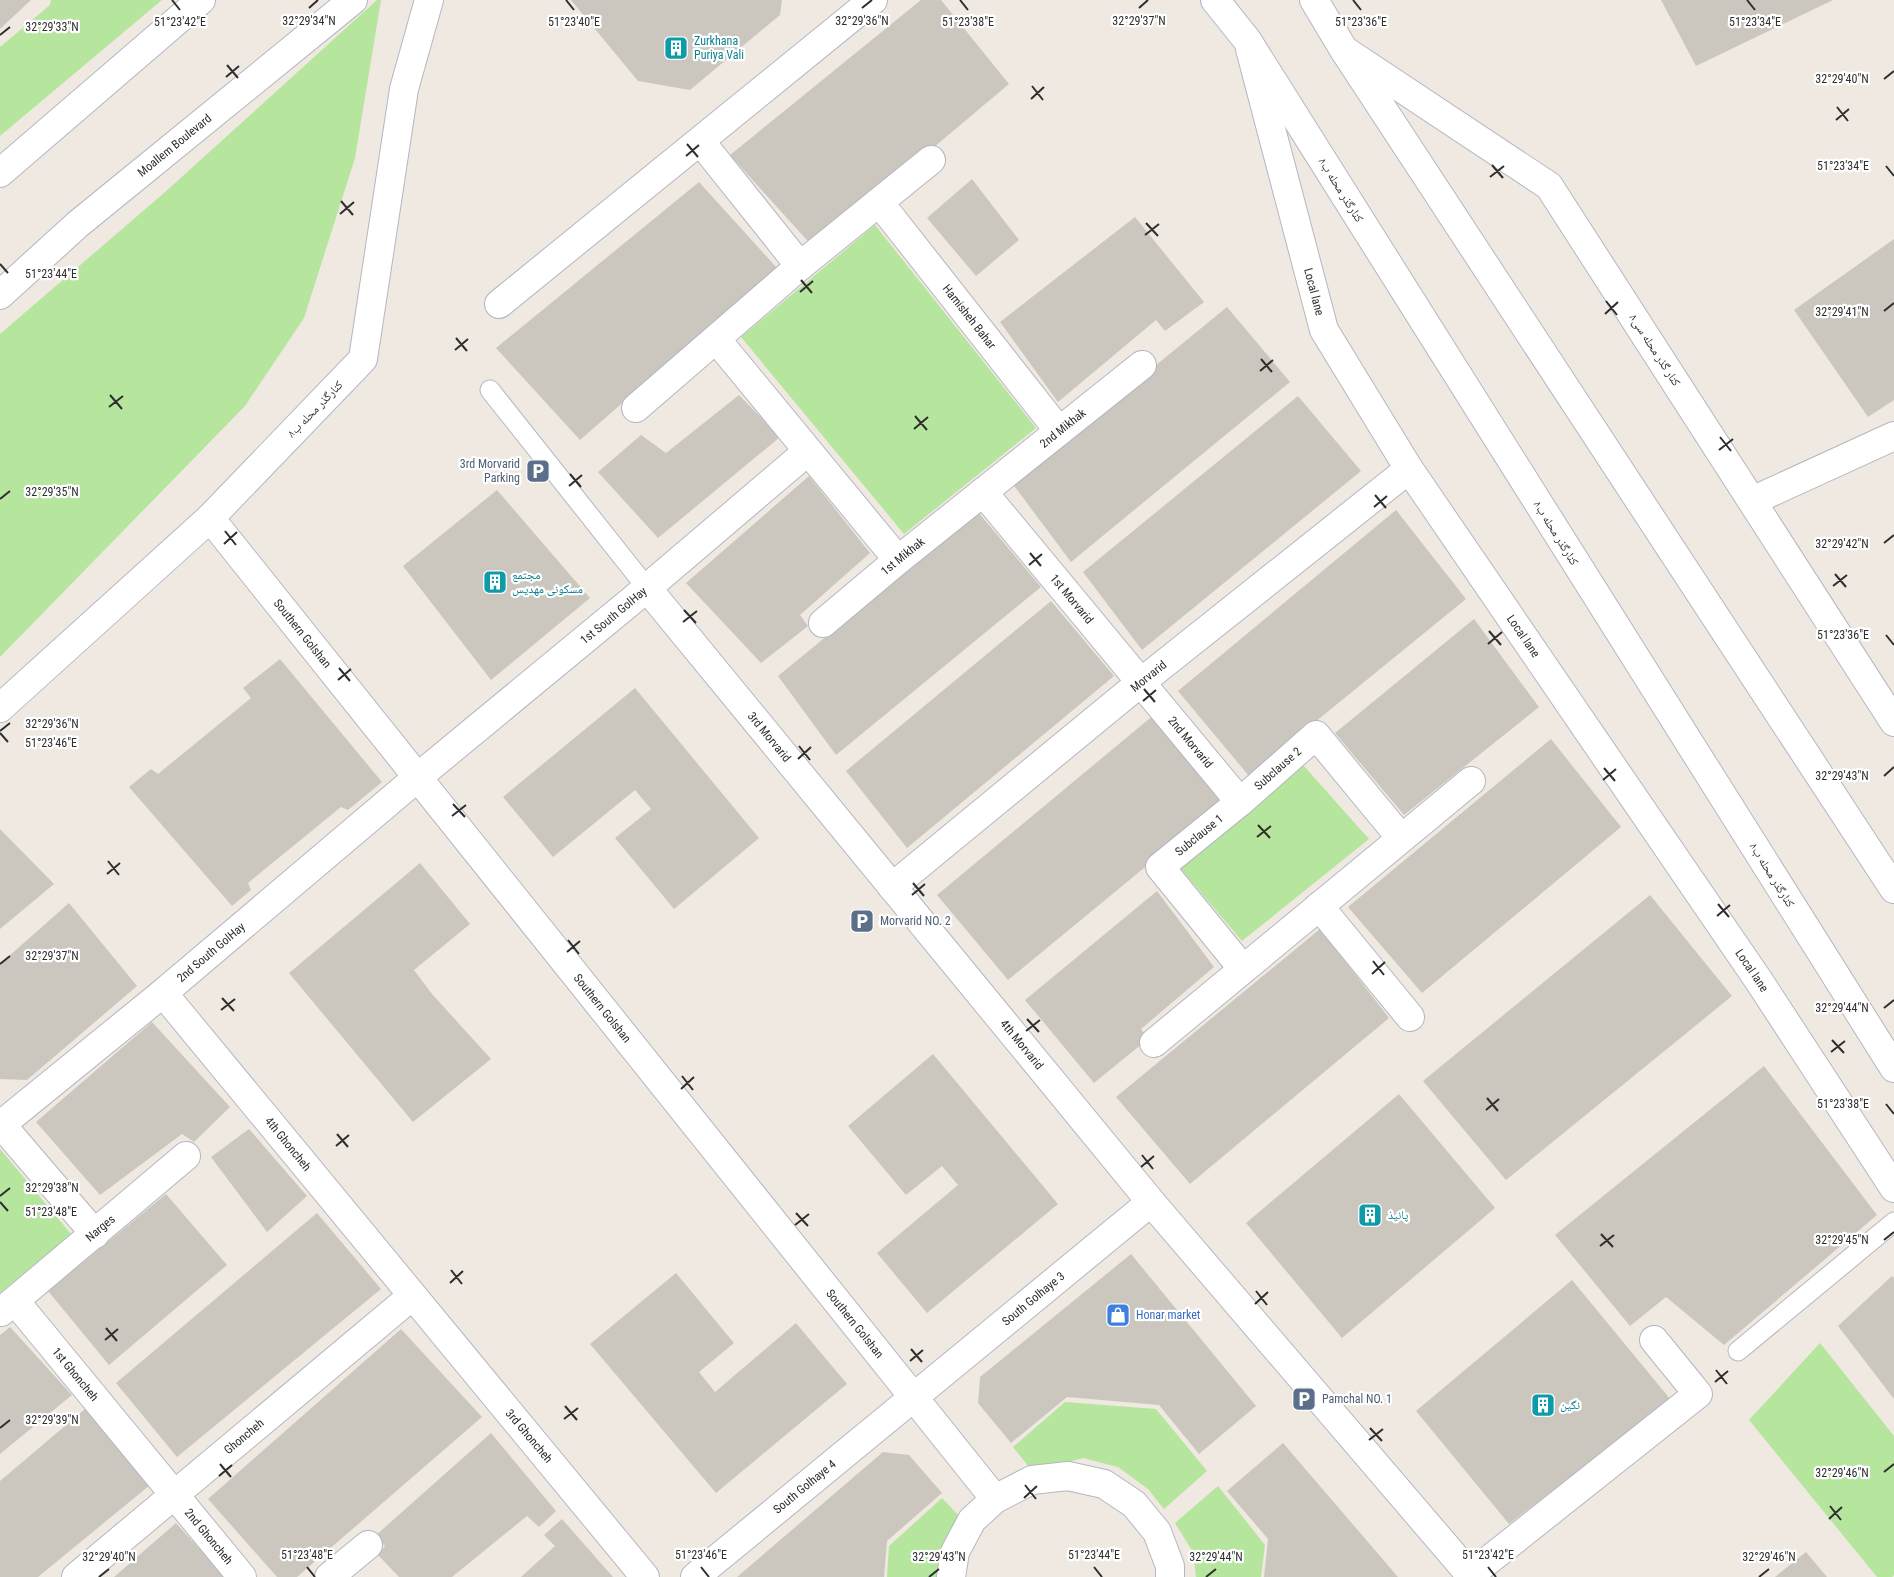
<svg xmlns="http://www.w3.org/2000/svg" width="1894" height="1577" viewBox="0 0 1894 1577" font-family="'Roboto Condensed','Noto Naskh Arabic',sans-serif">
  <rect width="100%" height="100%" fill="#efe9e1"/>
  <path fill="#b6e59e" d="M 51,0 L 162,0 L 0,136 L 0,47 L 50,5 Z
    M 377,0 L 381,0 L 355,158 L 304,318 L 245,406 L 0,657 L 0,334 L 164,193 Z
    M 875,225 L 1036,428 L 904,534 L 741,337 Z
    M 1303,765 L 1369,839 L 1242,941 L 1180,868 Z
    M 0,1149 L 71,1234 L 0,1293 Z
    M 1820,1343 L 1894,1436 L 1894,1575 L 1892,1577 L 1877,1577 L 1749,1420 Z
    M 1065,1402 L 1156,1409 L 1207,1471 L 1164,1509 L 1148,1489 L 1118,1467 L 1083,1458 L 1033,1472 L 1013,1447 Z
    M 1218,1486 L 1265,1545 L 1261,1577 L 1196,1577 L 1193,1552 L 1175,1523 Z
    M 942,1498 L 963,1520 L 947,1577 L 887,1577 L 889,1546 Z"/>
  <path fill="#cbc7bf" d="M 0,0 L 31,0 L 0,29 Z
    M 571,0 L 782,0 L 780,15 L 690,90 L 638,81 Z
    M 921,0 L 941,0 L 1009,84 L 814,248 L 730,155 Z
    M 1661,0 L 1833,0 L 1696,66 Z
    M 972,179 L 1019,240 L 976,276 L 927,218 Z
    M 699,182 L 777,268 L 580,440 L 496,348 Z
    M 1135,217 L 1204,302 L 1165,331 L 1156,320 L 1058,402 L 1000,322 Z
    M 1894,239 L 1894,400 L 1868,417 L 1794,310 Z
    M 1227,307 L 1290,382 L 1071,562 L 1012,483 Z
    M 739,395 L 780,437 L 658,538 L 598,472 L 641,435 L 666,453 Z
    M 1298,396 L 1361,471 L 1142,650 L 1083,572 Z
    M 809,476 L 870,553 L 800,615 L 808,626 L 761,663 L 686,583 Z
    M 497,490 L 590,598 L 491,680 L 403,566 Z
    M 1396,510 L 1466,599 L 1249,776 L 1178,691 Z
    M 978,512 L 1041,587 L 836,755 L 778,676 Z
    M 1051,601 L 1114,676 L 907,848 L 846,771 Z
    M 1474,619 L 1539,707 L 1404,815 L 1335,733 Z
    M 280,659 L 382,782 L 348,810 L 341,807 L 248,883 L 251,890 L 232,906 L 129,787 L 151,769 L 158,774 L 251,698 L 243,688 Z
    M 635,688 L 759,838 L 674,909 L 615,838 L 651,809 L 635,790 L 553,857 L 503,797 Z
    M 1155,714 L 1224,802 L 1008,980 L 937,895 Z
    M 1551,739 L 1621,827 L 1422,993 L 1348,907 Z
    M 0,829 L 54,884 L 0,929 Z
    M 420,863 L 470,924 L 414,970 L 432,994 L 491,1059 L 413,1122 L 289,973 Z
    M 1157,891 L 1214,967 L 1141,1029 L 1148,1039 L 1094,1083 L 1025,1000 Z
    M 1650,895 L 1732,996 L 1506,1180 L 1423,1081 Z
    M 69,903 L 137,986 L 27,1080 L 0,1079 L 0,964 Z
    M 1320,929 L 1389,1018 L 1190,1184 L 1116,1097 Z
    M 152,1022 L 230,1107 L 194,1142 L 182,1134 L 100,1195 L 36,1122 Z
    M 933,1054 L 1058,1204 L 927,1313 L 877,1253 L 958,1185 L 942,1166 L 906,1195 L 848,1126 Z
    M 1764,1066 L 1877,1215 L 1724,1345 L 1666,1297 L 1630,1326 L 1555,1235 Z
    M 1399,1094 L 1495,1208 L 1342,1338 L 1246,1223 Z
    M 249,1129 L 307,1196 L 267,1232 L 211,1157 Z
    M 166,1194 L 227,1265 L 109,1365 L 48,1291 Z
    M 317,1213 L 381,1289 L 177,1457 L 116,1383 Z
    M 1131,1254 L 1256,1406 L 1199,1454 L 1159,1405 L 1067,1397 L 1011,1443 L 978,1403 L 980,1377 Z
    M 676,1273 L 734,1343 L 699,1372 L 715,1392 L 796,1323 L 847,1384 L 716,1493 L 590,1344 Z
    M 1892,1276 L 1894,1278 L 1894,1399 L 1838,1326 Z
    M 1572,1280 L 1671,1400 L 1509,1524 L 1416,1411 Z
    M 10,1327 L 72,1395 L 0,1454 L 0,1335 Z
    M 401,1329 L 482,1417 L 297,1577 L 277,1577 L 208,1499 Z
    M 85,1409 L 150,1485 L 38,1577 L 0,1577 L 0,1481 Z
    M 491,1433 L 556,1511 L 539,1527 L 527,1516 L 452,1577 L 399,1577 L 378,1555 L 385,1546 L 375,1536 Z
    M 1283,1443 L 1398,1577 L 1264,1577 L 1268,1539 L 1227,1491 Z
    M 883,1452 L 909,1455 L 942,1493 L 887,1541 L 884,1577 L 737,1577 Z
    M 562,1519 L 613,1577 L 521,1577 L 555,1546 L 544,1535 Z
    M 176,1523 L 225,1577 L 114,1577 Z
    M 1806,1552 L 1827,1577 L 1775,1577 Z"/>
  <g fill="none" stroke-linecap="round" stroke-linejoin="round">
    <g stroke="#b4b7c1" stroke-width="21">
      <path id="service" d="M 490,390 L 647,588
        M 1738,1351 L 1894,1222"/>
    </g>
    <g stroke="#b4b7c1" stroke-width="30">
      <g id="minor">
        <path d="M 701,142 L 800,266"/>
        <path id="s1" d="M 879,202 L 1059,431"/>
        <path d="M 499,304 L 873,0"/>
        <path d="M 716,339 L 898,560"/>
        <path d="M 636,408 L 800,266 L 931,160"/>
        <path id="s2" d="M 983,492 L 1240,802"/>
        <path d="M 1752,501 L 1894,436"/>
        <path d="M 647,588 L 808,451"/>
        <path id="s3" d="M 823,623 L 898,560 L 1142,365"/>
        <path d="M 1319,906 L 1410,1017"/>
        <path id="s4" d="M 1243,969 L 1160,867 L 1240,802 L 1316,735 L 1401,838"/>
        <path d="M 1154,1043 L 1471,781"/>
        <path d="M 0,1123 L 95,1234"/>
        <path d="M 2,1124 L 163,993"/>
        <path id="s5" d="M 15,1301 L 242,1577"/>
        <path id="s6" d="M 1,1312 L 186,1156"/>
        <path d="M 1470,1575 L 1698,1394 L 1654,1340"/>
        <path d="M 329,1577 L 368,1545"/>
      </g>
    </g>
    <g stroke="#b4b7c1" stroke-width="30">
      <g id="tertiary">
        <path id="s7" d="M 1250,49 L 1324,330 L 1409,469 L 1759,981 L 1894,1188"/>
        <path d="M 1344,50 L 1549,186 L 1894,722"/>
        <path id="s8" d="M 210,518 L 995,1499"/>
        <path d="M 0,708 L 210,518 L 363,359 L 404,89 L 429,0"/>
        <path id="s9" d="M 892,887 L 1140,683 L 1409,469"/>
        <path id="s10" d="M 76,1577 L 412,1296"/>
        <path id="s11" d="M 645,1577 L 163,993 L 418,777 L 647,588 L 1151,1202 L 1472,1577"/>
        <path id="s12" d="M 695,1577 L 1151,1202"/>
        <path d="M 951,1577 L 955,1552 L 972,1520 L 995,1499 L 1032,1480 L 1068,1476 L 1104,1484 L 1134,1504 L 1157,1532 L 1170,1566 L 1170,1577"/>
      </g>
    </g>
    <g stroke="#b4b7c1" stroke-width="30">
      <g id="secondary">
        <path d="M 1215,0 L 1247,40 L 1894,1068"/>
        <path d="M 1314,0 L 1344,50 L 1894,889"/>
        <path d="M 0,173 L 201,0"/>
        <path id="s13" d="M 0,295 L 78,224 L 353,0"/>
      </g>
    </g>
    <use href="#service" stroke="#fff" stroke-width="19"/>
    <use href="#minor" stroke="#fff" stroke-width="28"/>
    <use href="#tertiary" stroke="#fff" stroke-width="28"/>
    <use href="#secondary" stroke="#fff" stroke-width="28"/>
  </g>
  <path fill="none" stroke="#2e2e2e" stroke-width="2" d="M 172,0 L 180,10M 566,0 L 574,10M 960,0 L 968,10M 1353,0 L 1361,10M 1747,0 L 1755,10M 309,8 L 318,0M 862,8 L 872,0M 1139,8 L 1148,0M 0,35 L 10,27M 227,65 L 238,78M 226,77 L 239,66M 1884,79 L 1894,71M 1032,86 L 1043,100M 1031,99 L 1044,87M 1837,107 L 1848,121M 1836,120 L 1849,109M 687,144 L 698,157M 686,156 L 699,145M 1492,165 L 1503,178M 1886,166 L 1894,176M 1490,177 L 1504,166M 341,201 L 353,215M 340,214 L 354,202M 1146,223 L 1158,236M 1145,235 L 1159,224M 0,264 L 8,273M 801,280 L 812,293M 800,292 L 813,281M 1606,301 L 1617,315M 1884,311 L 1894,303M 1605,314 L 1618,302M 456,338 L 467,351M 455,350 L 468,339M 1261,359 L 1272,372M 1260,371 L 1273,360M 110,395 L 122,409M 109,407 L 123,396M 915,416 L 927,430M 914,429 L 928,417M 1720,437 L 1731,451M 1719,450 L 1733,439M 570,474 L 581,487M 569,486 L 582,475M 1375,495 L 1386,508M 0,499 L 10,491M 1374,507 L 1387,496M 225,531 L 236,545M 1884,543 L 1894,535M 224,544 L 237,532M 1030,553 L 1041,566M 1029,565 L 1042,554M 1835,574 L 1846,587M 1833,586 L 1847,575M 684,610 L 696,623M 683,622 L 697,611M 1489,631 L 1501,645M 1886,635 L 1894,645M 1488,644 L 1502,632M 339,668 L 350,681M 338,680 L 351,669M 1144,689 L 1155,702M 1143,701 L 1156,690M 0,731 L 10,723M 0,733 L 8,742M 799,746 L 810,760M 798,759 L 811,747M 1604,768 L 1615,781M 1884,776 L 1894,767M 1603,780 L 1616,769M 453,804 L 465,817M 452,816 L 466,805M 1258,825 L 1270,838M 1257,837 L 1271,826M 108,861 L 119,875M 107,874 L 120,863M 913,883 L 924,896M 912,895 L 925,884M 1718,904 L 1729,917M 1717,916 L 1730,905M 568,940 L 579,954M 567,952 L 580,941M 1373,961 L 1384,975M 0,964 L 10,956M 1372,974 L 1385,962M 222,998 L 234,1011M 1884,1008 L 1894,1000M 221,1010 L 235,999M 1027,1019 L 1039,1032M 1026,1031 L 1040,1020M 1832,1040 L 1844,1053M 1831,1052 L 1845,1041M 682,1076 L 693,1090M 681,1089 L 694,1077M 1487,1098 L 1498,1111M 1886,1104 L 1894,1114M 1486,1110 L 1499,1099M 337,1134 L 348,1147M 336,1146 L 349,1135M 1142,1155 L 1153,1169M 1141,1167 L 1154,1156M 0,1196 L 10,1188M 0,1202 L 8,1211M 796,1213 L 808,1226M 795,1225 L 809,1214M 1601,1234 L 1613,1247M 1884,1240 L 1894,1232M 1600,1246 L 1614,1235M 451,1270 L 462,1284M 450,1283 L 463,1271M 1256,1291 L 1267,1305M 1255,1304 L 1268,1292M 106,1328 L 117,1341M 105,1340 L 118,1329M 911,1349 L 922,1362M 910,1361 L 923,1350M 1716,1370 L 1727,1384M 1715,1382 L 1728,1371M 565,1406 L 577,1420M 564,1419 L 578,1408M 0,1428 L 10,1420M 1370,1428 L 1382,1441M 1369,1440 L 1383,1429M 220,1464 L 231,1477M 1884,1472 L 1894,1464M 219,1476 L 232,1465M 1025,1485 L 1036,1499M 1024,1498 L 1037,1486M 1830,1506 L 1841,1520M 1829,1519 L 1842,1507M 307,1567 L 315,1577M 701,1567 L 709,1577M 1094,1567 L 1102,1577M 1488,1567 L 1496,1577M 99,1577 L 109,1569M 929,1577 L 939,1569M 1206,1577 L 1216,1569M 1759,1577 L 1769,1569"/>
  <defs>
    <g id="building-square" transform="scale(1.25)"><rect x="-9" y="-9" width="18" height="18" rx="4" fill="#0f9aa8" stroke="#fff"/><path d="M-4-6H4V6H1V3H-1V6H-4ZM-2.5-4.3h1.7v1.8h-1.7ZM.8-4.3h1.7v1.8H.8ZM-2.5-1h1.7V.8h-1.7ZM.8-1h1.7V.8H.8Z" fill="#fff"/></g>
    <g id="parking-square" transform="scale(1.25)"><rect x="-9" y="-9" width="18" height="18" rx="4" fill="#5c6f8a" stroke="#fff"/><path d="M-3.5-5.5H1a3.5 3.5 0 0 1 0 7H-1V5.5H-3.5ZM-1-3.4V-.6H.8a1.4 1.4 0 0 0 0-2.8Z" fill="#fff"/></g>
    <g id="shop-square" transform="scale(1.25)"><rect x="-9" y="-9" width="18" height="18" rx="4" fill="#3f7fe0" stroke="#fff"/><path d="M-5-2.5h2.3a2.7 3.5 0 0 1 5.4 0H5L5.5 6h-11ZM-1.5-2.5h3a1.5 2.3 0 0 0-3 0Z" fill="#fff"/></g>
  </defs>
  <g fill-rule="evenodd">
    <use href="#building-square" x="676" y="48"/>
    <use href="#parking-square" x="538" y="471"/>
    <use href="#building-square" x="495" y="582"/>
    <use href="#parking-square" x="862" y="921"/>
    <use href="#building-square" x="1370" y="1215"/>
    <use href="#shop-square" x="1118" y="1315"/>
    <use href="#parking-square" x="1304" y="1399"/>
    <use href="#building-square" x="1543" y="1405"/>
  </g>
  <g text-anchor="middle" stroke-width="4.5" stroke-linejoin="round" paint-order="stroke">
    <g font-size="12" fill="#0d838f" stroke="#fff" text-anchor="start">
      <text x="694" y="45">Zurkhana<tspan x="694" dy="14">Puriya Vali</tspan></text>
      <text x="512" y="579">مجتمع<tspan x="512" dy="14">مسکونی مهدیس</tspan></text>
      <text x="1388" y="1219">پانیذ</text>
      <text x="1560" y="1409">نگین</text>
    </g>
    <g font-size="12" fill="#2e2e2e" stroke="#fff">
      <text dy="4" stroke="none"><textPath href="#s13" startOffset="230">Moallem Boulevard</textPath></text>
      <text transform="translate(1341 190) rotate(58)" y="4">کنارگذر محله ب۸</text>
      <text dy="4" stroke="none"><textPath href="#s7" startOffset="251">Local lane</textPath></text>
      <text dy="4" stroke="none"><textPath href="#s1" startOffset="146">Hamisheh Bahar</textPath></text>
      <text transform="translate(1655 350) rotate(57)" y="4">کنار گذر محله سی۸</text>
      <text transform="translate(315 409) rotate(-46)" y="4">کنارگذر محله ب۸</text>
      <text dy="4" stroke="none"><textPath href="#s3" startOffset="309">2nd Mikhak</textPath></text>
      <text transform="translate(1556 533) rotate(58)" y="4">کنارگذر محله ب۸</text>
      <text dy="4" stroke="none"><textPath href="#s3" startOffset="104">1st Mikhak</textPath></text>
      <text dy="4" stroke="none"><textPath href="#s2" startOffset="139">1st Morvarid</textPath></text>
      <text dy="4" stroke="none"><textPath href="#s11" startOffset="1345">1st South GolHay</textPath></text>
      <text dy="4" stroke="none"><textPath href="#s8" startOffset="148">Southern Golshan</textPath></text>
      <text dy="4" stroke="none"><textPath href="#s7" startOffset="656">Local lane</textPath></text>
      <text dy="4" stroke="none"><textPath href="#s9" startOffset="332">Morvarid</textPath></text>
      <text dy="4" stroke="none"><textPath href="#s11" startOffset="1581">3rd Morvarid</textPath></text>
      <text dy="4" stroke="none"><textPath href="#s2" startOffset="325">2nd Morvarid</textPath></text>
      <text dy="4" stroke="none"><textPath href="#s4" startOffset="285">Subclause 2</textPath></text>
      <text dy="4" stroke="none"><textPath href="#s4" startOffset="182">Subclause 1</textPath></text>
      <text transform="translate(1772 875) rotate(58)" y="4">کنارگذر محله ب۸</text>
      <text dy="4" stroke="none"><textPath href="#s11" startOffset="820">2nd South GolHay</textPath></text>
      <text dy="4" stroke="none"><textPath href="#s7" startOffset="1061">Local lane</textPath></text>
      <text dy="4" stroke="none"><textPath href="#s8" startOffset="628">Southern Golshan</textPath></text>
      <text dy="4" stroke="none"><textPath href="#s11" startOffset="1979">4th Morvarid</textPath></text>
      <text transform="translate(288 1144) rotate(51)" y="4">4th Ghoncheh</text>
      <text dy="4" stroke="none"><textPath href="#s6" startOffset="130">Narges</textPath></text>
      <text dy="4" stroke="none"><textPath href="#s12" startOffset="438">South Golhaye 3</textPath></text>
      <text dy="4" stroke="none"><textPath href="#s8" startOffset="1032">Southern Golshan</textPath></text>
      <text dy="4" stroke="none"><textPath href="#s5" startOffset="95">1st Ghoncheh</textPath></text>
      <text dy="4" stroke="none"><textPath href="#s10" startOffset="219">Ghoncheh</textPath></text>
      <text transform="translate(529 1436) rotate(50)" y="4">3rd Ghoncheh</text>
      <text dy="4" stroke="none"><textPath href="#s12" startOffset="142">South Golhaye 4</textPath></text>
      <text dy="4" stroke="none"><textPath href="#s5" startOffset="305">2nd Ghoncheh</textPath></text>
    </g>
    <g font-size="12" fill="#4e5e75" stroke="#fff" text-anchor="start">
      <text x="520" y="468" text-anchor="end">3rd Morvarid<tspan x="520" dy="14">Parking</tspan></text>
      <text x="880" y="925">Morvarid NO. 2</text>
      <text x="1322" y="1403">Pamchal NO. 1</text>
    </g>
    <g font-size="12" fill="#366cbe" stroke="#fff" text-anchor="start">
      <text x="1136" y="1319">Honar market</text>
    </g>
  </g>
  <g font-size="12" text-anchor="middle" fill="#2e2e2e" stroke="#fff" stroke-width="4.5" stroke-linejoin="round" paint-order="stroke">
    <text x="1139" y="25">32°29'37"N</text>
    <text x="309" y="25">32°29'34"N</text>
    <text x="862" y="25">32°29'36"N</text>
    <text x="1361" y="26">51°23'36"E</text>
    <text x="1755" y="26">51°23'34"E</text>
    <text x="180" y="26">51°23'42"E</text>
    <text x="574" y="26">51°23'40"E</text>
    <text x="968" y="26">51°23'38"E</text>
    <text x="52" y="31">32°29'33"N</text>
    <text x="1842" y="83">32°29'40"N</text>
    <text x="1843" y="170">51°23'34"E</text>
    <text x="51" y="278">51°23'44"E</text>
    <text x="1842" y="316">32°29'41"N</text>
    <text x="52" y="496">32°29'35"N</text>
    <text x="1842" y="548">32°29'42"N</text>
    <text x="1843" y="639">51°23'36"E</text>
    <text x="52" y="728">32°29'36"N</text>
    <text x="51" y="747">51°23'46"E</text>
    <text x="1842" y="780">32°29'43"N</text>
    <text x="52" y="960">32°29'37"N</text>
    <text x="1842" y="1012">32°29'44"N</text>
    <text x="1843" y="1108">51°23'38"E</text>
    <text x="52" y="1192">32°29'38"N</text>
    <text x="51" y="1216">51°23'48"E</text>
    <text x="1842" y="1244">32°29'45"N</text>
    <text x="52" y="1424">32°29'39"N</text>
    <text x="1842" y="1477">32°29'46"N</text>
    <text x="307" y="1559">51°23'48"E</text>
    <text x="701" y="1559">51°23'46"E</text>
    <text x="1094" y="1559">51°23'44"E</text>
    <text x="1488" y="1559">51°23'42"E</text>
    <text x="109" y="1561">32°29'40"N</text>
    <text x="939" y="1561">32°29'43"N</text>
    <text x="1216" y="1561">32°29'44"N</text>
    <text x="1769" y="1561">32°29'46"N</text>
  </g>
</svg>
